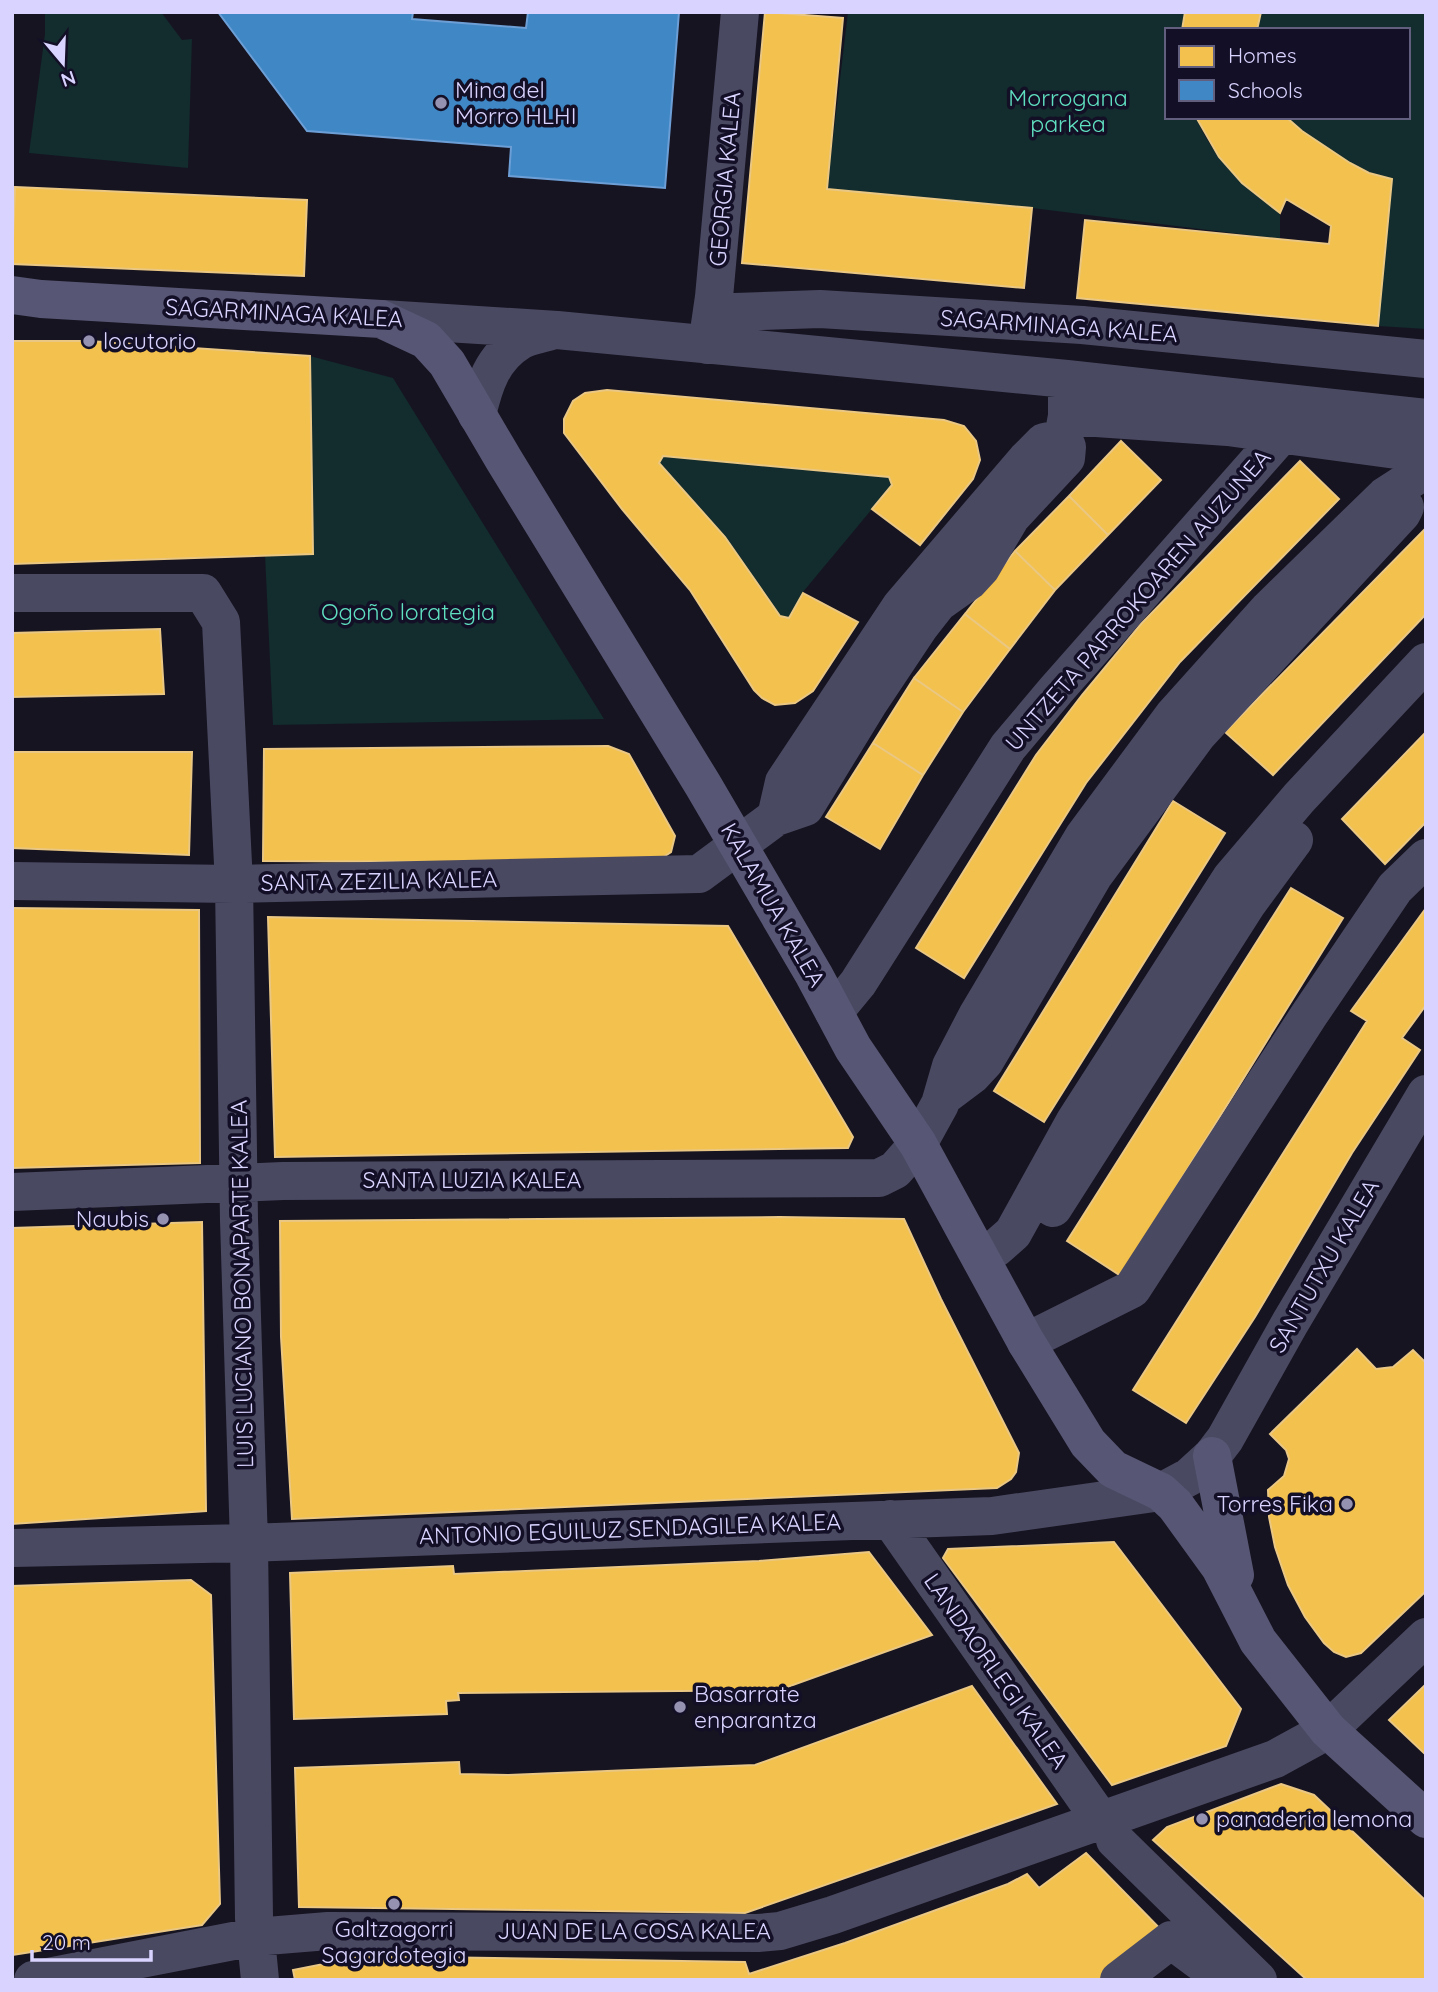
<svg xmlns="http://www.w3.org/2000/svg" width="1438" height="1992" viewBox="0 0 1438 1992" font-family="Quicksand,sans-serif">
  <rect width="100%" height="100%" fill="#161421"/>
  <path fill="#132c2d" d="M 45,12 L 161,12 L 182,40 L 192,39 L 188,168 L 29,153 L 45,34 Z
    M 848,12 L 1185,12 L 1182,30 L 1167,30 L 1167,117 L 1196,117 C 1212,158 1245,187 1280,213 L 1280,239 L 1032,208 L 827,189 Z
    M 1261,12 L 1426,12 L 1426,329 L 1378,326 L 1392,180 C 1352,168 1317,145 1286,117 L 1408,117 L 1408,30 L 1257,30 Z
    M 310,356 L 393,378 L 604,719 L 273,725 L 265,555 L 313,554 Z
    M 663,456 L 889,477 L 892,485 L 803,592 L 789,618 L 780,616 L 659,463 Z"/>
  <path fill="#f2c14e" stroke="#eac783" stroke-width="2" d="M 765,12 L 843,18 L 827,189 L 1032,208 L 1024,288 L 742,263 Z
    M 1185,12 L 1261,12 L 1257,30 L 1182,30 Z
    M 1196,117 L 1286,117 L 1302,131 L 1350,163 L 1369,173 L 1392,179 L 1378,326 L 1077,298 L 1085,220 L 1329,244 L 1331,226 L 1286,199 L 1280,213 L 1242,183 L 1219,157 Z
    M 15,187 L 307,200 L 304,276 L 12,264 Z
    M 12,341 L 89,341 L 310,356 L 313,554 L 12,564 Z
    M 607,390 L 944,420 L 964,426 L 976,441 L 980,460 L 973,479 L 920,545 L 872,509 L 892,485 L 889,477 L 663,456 L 659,463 L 725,537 L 780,616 L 789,618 L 803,593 L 858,622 L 813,691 L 795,703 L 775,705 L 762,698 L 754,690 L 690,590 L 622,509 L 564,433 L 564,419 L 573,401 L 585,393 Z
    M 1121,441 L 1161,480 L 1108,535 L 1069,496 Z
    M 1300,461 L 1339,499 L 1180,662 L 1086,783 L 964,978 L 916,948 L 1036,755 L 1082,695 L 1141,624 Z
    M 1069,496 L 1108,535 L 1055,590 L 1015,551 Z
    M 1426,528 L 1426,614 L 1273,775 L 1225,732 Z
    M 1015,551 L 1055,590 L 1010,649 L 965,614 Z
    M 965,614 L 1010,649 L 963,712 L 914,678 Z
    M 160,629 L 164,694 L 12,697 L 12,633 Z
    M 914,678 L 963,712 L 923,775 L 873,743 Z
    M 1426,732 L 1426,822 L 1385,864 L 1342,819 Z
    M 873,743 L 923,775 L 880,849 L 826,817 Z
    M 608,746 L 629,754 L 675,836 L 671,852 L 654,863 L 263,861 L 264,749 Z
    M 12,752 L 192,752 L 189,855 L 12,848 Z
    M 1173,801 L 1225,833 L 1044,1122 L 994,1091 Z
    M 1291,888 L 1343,918 L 1121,1276 L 1067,1241 Z
    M 12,908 L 199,910 L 200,1163 L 12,1168 Z
    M 1426,908 L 1426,1005 L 1402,1038 L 1420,1050 L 1352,1153 L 1255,1317 L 1186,1423 L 1133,1390 L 1367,1021 L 1351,1011 Z
    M 268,917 L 728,926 L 853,1137 L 848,1148 L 275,1157 Z
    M 780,1217 L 904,1219 L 941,1299 L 1019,1453 L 1016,1472 L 1011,1479 L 997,1488 L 292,1519 L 281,1337 L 280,1221 Z
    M 202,1222 L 206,1511 L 12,1524 L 12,1228 Z
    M 1357,1349 L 1376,1369 L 1393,1367 L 1413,1350 L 1426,1363 L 1426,1591 L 1361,1653 L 1346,1657 L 1334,1652 L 1324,1643 L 1305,1617 L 1288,1585 L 1275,1547 L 1269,1517 L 1268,1490 L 1284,1476 L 1289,1459 L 1286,1450 L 1270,1434 Z
    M 1114,1542 L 1241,1709 L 1226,1746 L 1112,1785 L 943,1558 L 948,1549 Z
    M 869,1552 L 932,1635 L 779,1690 L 458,1693 L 459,1700 L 446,1701 L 447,1714 L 294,1719 L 290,1573 L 453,1566 L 454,1574 L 759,1561 Z
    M 191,1580 L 211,1595 L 220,1904 L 202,1925 L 12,1955 L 12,1586 Z
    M 1426,1684 L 1426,1755 L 1389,1720 Z
    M 972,1686 L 1057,1804 L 745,1913 L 299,1907 L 295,1768 L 459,1762 L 460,1774 L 508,1775 L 755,1765 Z
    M 1281,1784 L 1314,1795 L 1426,1901 L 1426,1980 L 1307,1980 L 1153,1840 L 1167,1827 Z
    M 1086,1853 L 1171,1940 L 1119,1980 L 295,1980 L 293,1970 L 364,1956 L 745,1962 L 749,1974 L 845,1943 L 1008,1884 L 1027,1874 L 1039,1888 Z"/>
  <path fill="#3f88c5" stroke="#6d9fd6" stroke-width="2" d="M 218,12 L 413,12 L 412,19 L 526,28 L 528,12 L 679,12 L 665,188 L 509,176 L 511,147 L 307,131 Z"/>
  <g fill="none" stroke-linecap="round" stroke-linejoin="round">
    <path stroke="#4a4962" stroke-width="38" d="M 383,319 L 557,330 L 1067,379 L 1426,418
      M 707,345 L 735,312 L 820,309 L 1082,325 L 1426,359
      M 707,345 L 714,297 L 740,12
      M 477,415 C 484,385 492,358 520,341 C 528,336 542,334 551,331
      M 1067,416 L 1228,427 L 1426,454
      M 12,593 L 203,593 L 221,622 L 234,884 L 239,1220 L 249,1543 L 254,1918 L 260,1980
      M 776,817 L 805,807 L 868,704 L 920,626 L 938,603 L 969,581 L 981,568 L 1011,517 L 1066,458 L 1067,447 L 1063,438
      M 12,881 L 234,884 L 699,874 L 776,817 L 784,782 L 901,606 L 1026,460 L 1044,442 L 1063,438 L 1067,416 L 1067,379
      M 834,1012 L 858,983 L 1008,747 L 1056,690 L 1282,434
      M 944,1096 L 972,1075 L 985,1061 L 1094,875 L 1198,734 L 1402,513 L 1405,507
      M 12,1192 L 283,1181 L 879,1178 L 895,1170 L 918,1144 L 940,1104 L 951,1066 L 977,1016 L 1084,836 L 1173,716 L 1269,609 L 1385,496 L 1416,476 L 1423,454
      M 1053,1208 L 1247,904 L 1294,840
      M 980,1256 L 996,1248 L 1013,1233 L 1075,1121 L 1231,878 L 1299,798 L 1426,662
      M 1026,1342 L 1132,1289 L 1309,1015 L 1395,888 L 1426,858
      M 890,1519 L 1102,1822
      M 12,1548 L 249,1543 L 992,1516 L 1161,1492 L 1189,1477 L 1212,1456 L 1225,1439 L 1290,1323 L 1426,1094
      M 1115,1840 L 1258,1980
      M 33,1980 L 254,1937 L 328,1931 L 758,1933 L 780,1931 L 833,1915 L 1275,1759 L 1328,1730 L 1426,1637
      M 1119,1980 L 1171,1940 L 1225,1980"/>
    <path stroke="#575674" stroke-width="38" d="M 12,295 L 41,299 L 381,319 L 426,340 L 447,363 L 504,460 L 703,785 L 814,975 L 853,1048 L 918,1144 L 1026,1342 L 1088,1443 L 1113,1469 L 1161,1492 L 1175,1505 L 1220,1567 L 1258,1641 L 1328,1730 L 1426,1819
      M 1212,1456 L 1235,1575"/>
  </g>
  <g fill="#9591b1" stroke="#130f26" stroke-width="2.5">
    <circle cx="441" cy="103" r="7"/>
    <circle cx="89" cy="341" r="7"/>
    <circle cx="163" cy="1219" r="7"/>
    <circle cx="1347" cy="1504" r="7"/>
    <circle cx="680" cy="1707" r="7"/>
    <circle cx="1202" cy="1819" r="7"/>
    <circle cx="394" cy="1904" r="7"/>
  </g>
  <g text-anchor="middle" stroke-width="7" stroke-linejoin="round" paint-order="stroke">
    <g font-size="23" fill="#d9d4ff" stroke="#130f26" text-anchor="start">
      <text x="455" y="98">Mina del<tspan x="455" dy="26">Morro HLHI</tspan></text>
      <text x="103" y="349">locutorio</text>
      <text x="149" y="1227" text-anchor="end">Naubis</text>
      <text x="1333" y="1512" text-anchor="end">Torres Fika</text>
      <text x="694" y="1702">Basarrate<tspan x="694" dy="26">enparantza</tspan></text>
      <text x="1216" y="1827">panaderia lemona</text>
      <text x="394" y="1937" text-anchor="middle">Galtzagorri<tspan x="394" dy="26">Sagardotegia</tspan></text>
    </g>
    <g font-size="23" fill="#5fe0c0" stroke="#130f26">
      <text x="1068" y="106">Morrogana<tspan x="1068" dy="26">parkea</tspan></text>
      <text x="408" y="620">Ogoño lorategia</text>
    </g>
    <g font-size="23" fill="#d9d4ff" stroke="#130f26">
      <text transform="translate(725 179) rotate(-85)" y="8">GEORGIA KALEA</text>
      <text transform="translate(284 313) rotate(3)" y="8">SAGARMINAGA KALEA</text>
      <text transform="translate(1059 326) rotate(4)" y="8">SAGARMINAGA KALEA</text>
      <text transform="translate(1138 600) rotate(-49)" y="8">UNTZETA PARROKOAREN AUZUNEA</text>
      <text transform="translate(379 881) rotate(-1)" y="8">SANTA ZEZILIA KALEA</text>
      <text transform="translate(773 905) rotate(60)" y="8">KALAMUA KALEA</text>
      <text x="472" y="1188">SANTA LUZIA KALEA</text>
      <text transform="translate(1324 1266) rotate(-60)" y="8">SANTUTXU KALEA</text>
      <text transform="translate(242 1284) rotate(-91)" y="8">LUIS LUCIANO BONAPARTE KALEA</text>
      <text transform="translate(630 1529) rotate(-2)" y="8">ANTONIO EGUILUZ SENDAGILEA KALEA</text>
      <text transform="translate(996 1671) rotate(55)" y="8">LANDAORLEGI KALEA</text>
      <text x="634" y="1939">JUAN DE LA COSA KALEA</text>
    </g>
  </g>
  <rect width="1438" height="1992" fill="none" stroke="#d9d4ff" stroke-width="28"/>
  <rect x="1165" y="28" width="245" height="91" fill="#130f26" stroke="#625e7d" stroke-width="2"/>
  <rect x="1179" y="46" width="35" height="21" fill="#f2c14e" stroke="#625e7d" stroke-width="2"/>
  <text x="1228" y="63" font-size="21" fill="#d9d4ff">Homes</text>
  <rect x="1179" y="80" width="35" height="21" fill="#3f88c5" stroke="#625e7d" stroke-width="2"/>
  <text x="1228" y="98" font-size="21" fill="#d9d4ff">Schools</text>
  <g transform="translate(63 63) rotate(161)" stroke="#130f26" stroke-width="5" paint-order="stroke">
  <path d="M0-5L12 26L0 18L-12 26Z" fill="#d9d4ff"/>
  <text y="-10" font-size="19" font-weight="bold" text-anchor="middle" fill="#d9d4ff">N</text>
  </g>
  <path d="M32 1950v10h119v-10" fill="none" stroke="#d9d4ff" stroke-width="3.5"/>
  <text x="42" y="1950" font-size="21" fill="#d9d4ff" stroke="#130f26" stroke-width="5" paint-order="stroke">20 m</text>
</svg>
